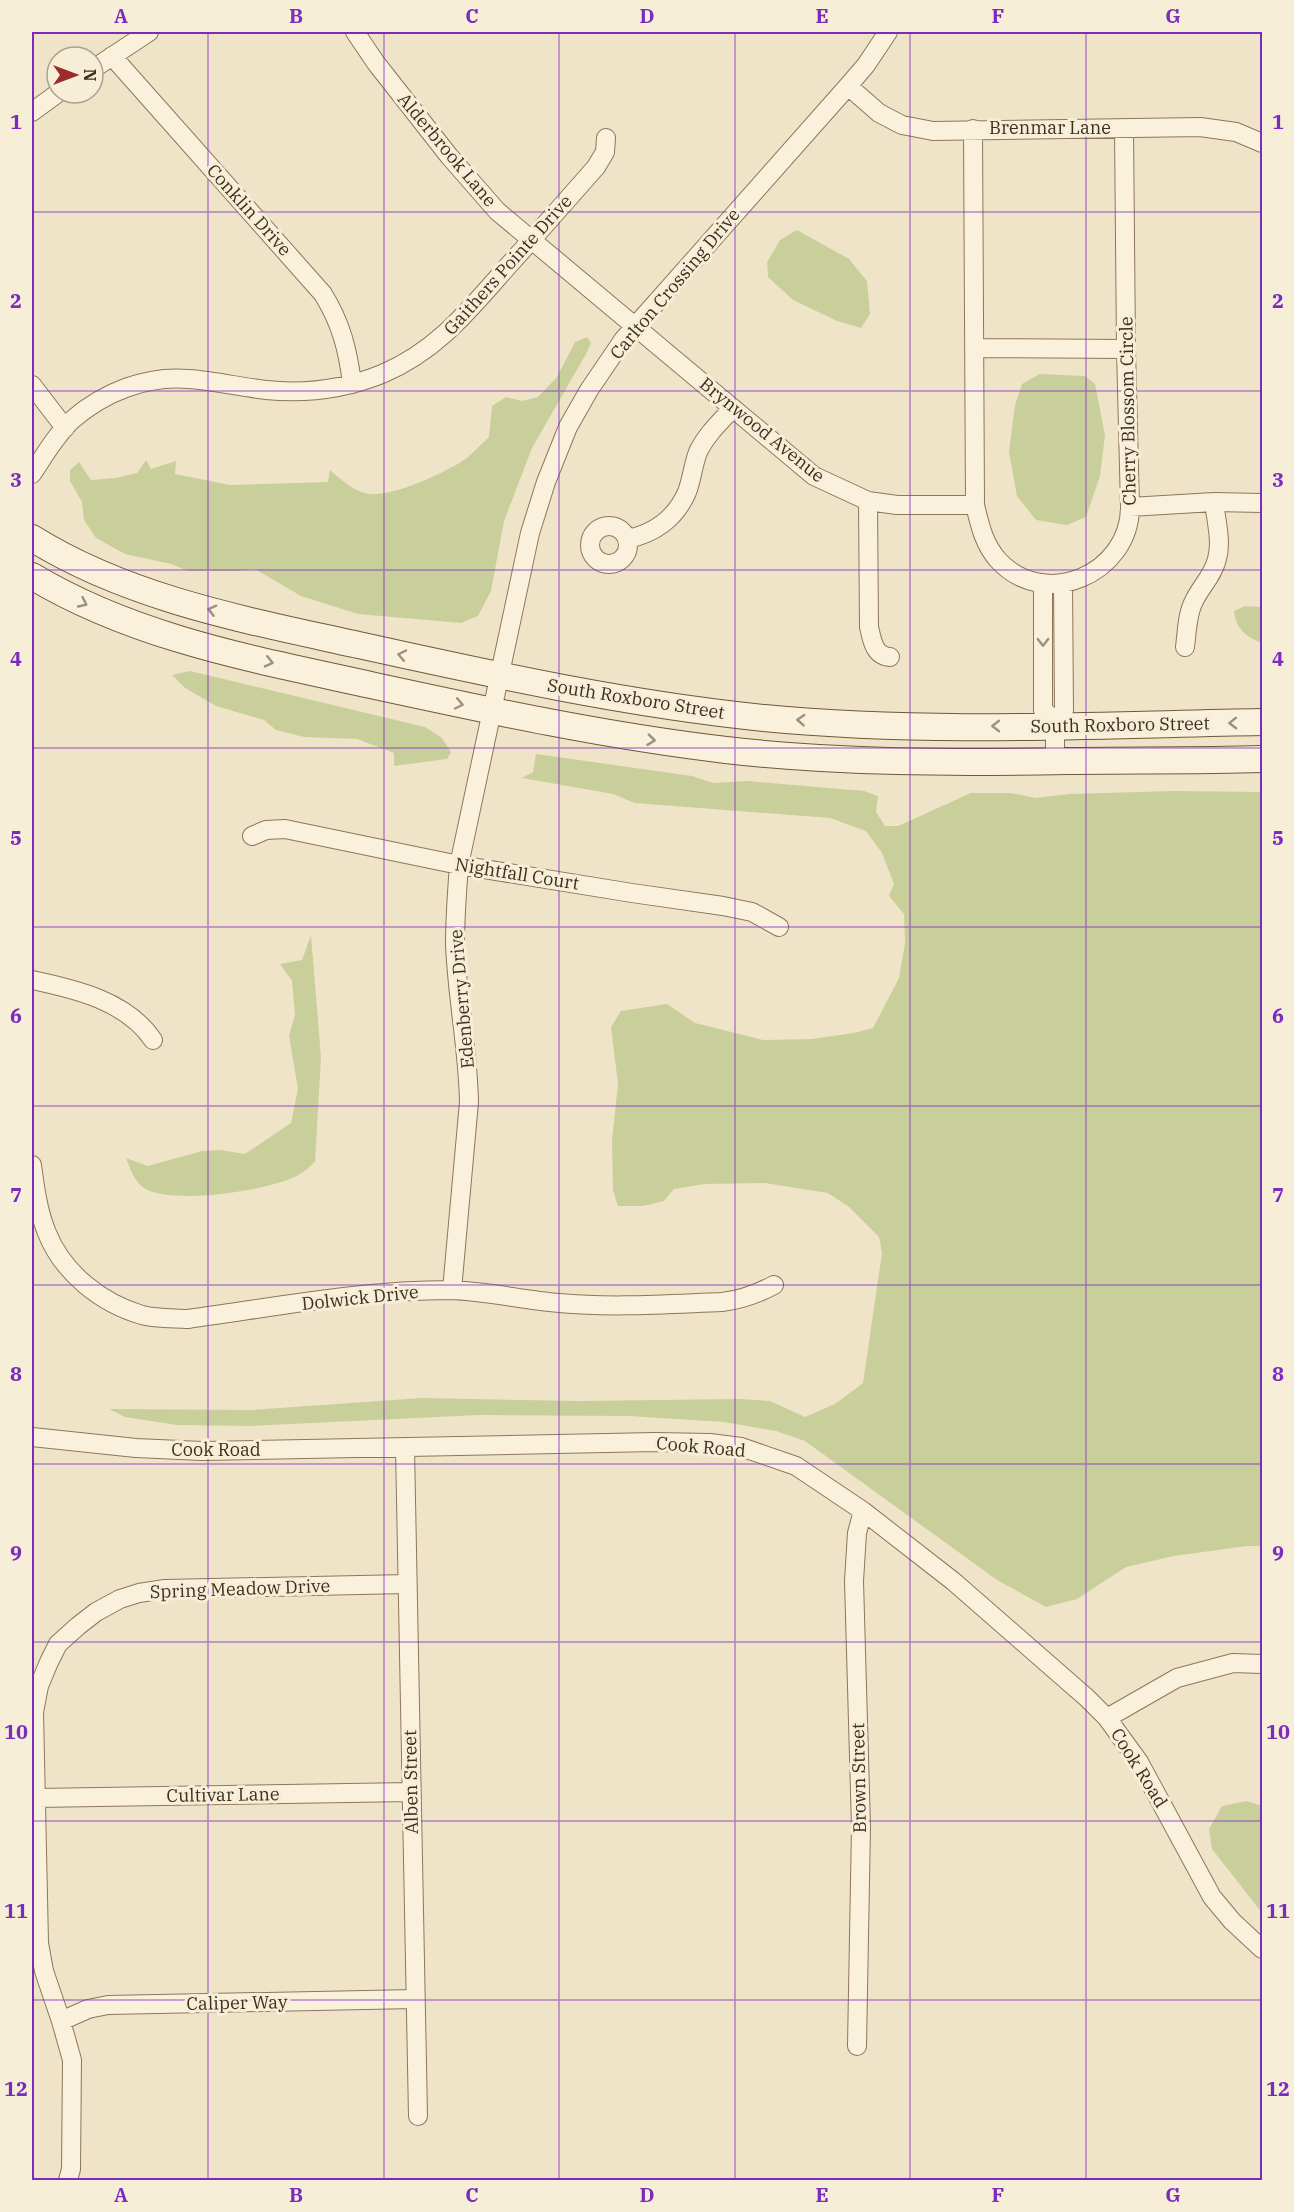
<svg xmlns="http://www.w3.org/2000/svg" width="1294" height="2212" viewBox="0 0 1294 2212" font-family="'IBM Plex Serif',serif">
  <rect width="100%" height="100%" fill="#f0e4c8"/>
  <path fill="#c9cf9b" d="M 797,230 L 849,259 L 867,281 L 870,314 L 861,328 L 837,321 L 793,300 L 768,277 L 767,262 L 780,240 Z
    M 587,337 L 591,343 L 586,354 L 532,448 L 504,521 L 491,591 L 478,616 L 461,623 L 358,614 L 301,596 L 255,569 L 237,571 L 188,571 L 171,564 L 125,554 L 96,538 L 84,520 L 82,502 L 70,481 L 70,470 L 79,462 L 91,480 L 116,478 L 137,473 L 146,460 L 151,469 L 176,461 L 175,474 L 230,485 L 328,482 L 330,470 C 340,479 355,492 369,494 C 395,496 439,475 461,462 C 471,456 480,445 489,437 L 492,406 L 506,397 L 522,401 L 538,397 L 557,377 L 575,342 Z
    M 1040,374 L 1085,376 L 1095,384 L 1105,435 L 1100,476 L 1086,517 L 1067,525 L 1036,520 L 1017,496 L 1009,452 L 1015,405 L 1022,384 Z
    M 1245,606 L 1262,607 L 1262,643 C 1246,637 1236,629 1234,611 Z
    M 190,671 L 425,727 L 442,738 L 451,752 L 447,759 L 394,766 L 394,753 L 357,739 L 304,737 L 276,730 L 264,720 L 216,706 L 185,688 L 172,675 Z
    M 536,754 L 692,776 L 713,783 L 748,781 L 864,791 L 878,796 L 876,812 L 885,826 L 898,826 L 971,793 L 1011,793 L 1036,798 L 1070,794 L 1174,791 L 1262,792 L 1262,1546 L 1247,1546 L 1174,1556 L 1126,1567 L 1077,1599 L 1046,1607 L 997,1580 L 805,1441 L 776,1431 L 724,1422 L 629,1416 L 479,1415 L 251,1426 L 177,1425 L 125,1417 L 109,1409 L 252,1410 L 422,1398 L 579,1401 L 739,1399 L 770,1401 L 805,1417 L 835,1404 L 863,1383 L 882,1253 L 879,1237 L 849,1207 L 828,1193 L 765,1183 L 705,1184 L 674,1189 L 664,1201 L 643,1206 L 618,1206 L 613,1190 L 612,1141 L 618,1084 L 611,1027 L 621,1011 L 667,1004 L 695,1023 L 763,1040 L 812,1039 L 854,1033 L 873,1028 L 899,978 L 905,943 L 904,914 L 889,896 L 894,884 L 882,853 L 866,831 L 830,818 L 635,803 L 613,794 L 522,778 L 533,772 Z
    M 311,935 L 321,1057 L 315,1162 C 309,1167 303,1173 297,1176 C 266,1191 182,1203 150,1191 C 135,1185 131,1171 126,1158 L 148,1166 L 202,1151 L 221,1150 L 245,1154 L 291,1123 L 298,1089 L 289,1036 L 295,1015 L 292,981 L 280,964 L 302,960 Z
    M 1247,1801 L 1262,1806 L 1262,1913 L 1212,1849 L 1209,1829 L 1222,1806 Z"/>
  <g fill="none" stroke-linecap="round" stroke-linejoin="round">
    <g stroke="#8d765c" stroke-width="20">
      <path id="street" d="M 355,32 L 376,63 L 449,156 L 497,211 L 814,476 L 868,501 L 897,505 L 975,505
        M 112,56 L 323,294 C 341,323 348,350 352,384
        M 93,69 L 149,32
        M 848,86 L 879,113 L 902,125 L 933,131 L 1200,127 L 1236,132 L 1262,143
        M 32,112 L 58,93
        M 973,129 L 975,505 C 980,526 984,544 998,560 C 1044,611 1130,574 1130,507 L 1126,349 L 1124,128
        M 976,348 L 1126,349
        M 32,385 L 65,428
        M 32,474 C 44,456 56,435 72,420 C 104,392 147,375 189,379 C 215,381 240,387 266,390 C 305,394 345,389 382,374 C 437,351 470,309 508,266 C 538,233 567,200 596,167 L 605,152 L 606,138
        M 868,501 L 869,627 C 872,640 874,656 890,657
        M 1130,507 L 1214,502 L 1262,503
        M590 545a19 19 0 1 1 38 0a19 19 0 1 1-38 0Z
        M 627,539 C 654,534 676,518 687,492 C 692,479 693,465 698,452 C 706,435 720,422 733,408
        M 1043,583 L 1043,710 L 1055,720
        M 1185,647 C 1187,632 1187,614 1194,601 C 1201,586 1213,576 1217,559 C 1222,542 1216,520 1214,502
        M 1055,761 L 1055,720 L 1064,711 L 1063,583
        M 252,836 L 266,830 L 285,829 L 459,865 L 632,893 L 723,906 L 752,912 L 779,927
        M 32,980 C 75,989 127,1001 153,1040
        M 32,1165 C 35,1188 38,1211 47,1233 C 63,1273 101,1303 142,1315 C 157,1319 173,1318 188,1319 C 275,1307 363,1290 450,1290 C 487,1291 522,1300 559,1303 C 613,1308 668,1304 722,1302 C 741,1300 757,1294 774,1285
        M 452,1290 L 469,1102 C 468,1049 457,997 455,944 C 455,917 457,891 459,865 L 530,533 L 546,482 L 568,427 L 589,390 L 623,340 L 848,86 L 866,65 L 888,32
        M 32,1437 L 136,1448 L 202,1451 L 655,1442 L 710,1443 L 741,1447 L 796,1466 L 863,1511 L 953,1581 L 1087,1698 L 1107,1718 L 1139,1762 L 1212,1897 L 1232,1921 L 1262,1949
        M 405,1448 L 418,2116
        M 1107,1718 L 1177,1678 L 1233,1663 L 1262,1664
        M 36,1798 L 411,1792
        M 61,2021 L 88,2009 L 108,2005 L 415,1999
        M 857,2046 L 861,1827 L 854,1581 L 857,1533 L 863,1511
        M 68,2180 L 71,2169 L 72,2060 L 61,2021 L 44,1971 L 39,1943 L 34,1712 L 39,1686 L 49,1662 L 58,1644 L 78,1626 L 96,1612 L 120,1599 L 139,1593 L 165,1589 L 407,1584"/>
    </g>
    <g stroke="#6f573f" stroke-width="28">
      <path id="secondary" d="M 32,538 C 128,598 245,620 354,644 C 490,674 625,704 764,718 C 929,734 1097,725 1262,722
        M 32,576 C 133,637 252,659 366,684 C 486,710 605,736 726,750 C 839,763 953,763 1067,761 C 1132,760 1197,761 1262,759"/>
    </g>
    <use href="#street" stroke="#faf1dc" stroke-width="18"/>
    <use href="#secondary" stroke="#faf1dc" stroke-width="26"/>
  </g>
  <defs><path id="oneway-chevron" d="M-2-3.5L2.5 0L-2 3.5" fill="none" stroke-width="1.6" stroke-linecap="round" stroke-linejoin="round" transform="scale(1.5)"/></defs>
  <g stroke="#9c907e">
    <use href="#oneway-chevron" transform="translate(83 603) rotate(25)"/>
    <use href="#oneway-chevron" transform="translate(212 610) rotate(-165)"/>
    <use href="#oneway-chevron" transform="translate(1043 642) rotate(90)"/>
    <use href="#oneway-chevron" transform="translate(402 655) rotate(-168)"/>
    <use href="#oneway-chevron" transform="translate(269 662) rotate(13)"/>
    <use href="#oneway-chevron" transform="translate(459 704) rotate(12)"/>
    <use href="#oneway-chevron" transform="translate(801 720) rotate(-176)"/>
    <use href="#oneway-chevron" transform="translate(1233 723) rotate(179)"/>
    <use href="#oneway-chevron" transform="translate(996 726) rotate(-180)"/>
    <use href="#oneway-chevron" transform="translate(651 740) rotate(7)"/>
  </g>
  <path fill="none" stroke="#7b2cbf" stroke-width="1.5" stroke-opacity="0.55" d="M 208,32 L 208,2180M 384,32 L 384,2180M 559,32 L 559,2180M 735,32 L 735,2180M 910,32 L 910,2180M 1086,32 L 1086,2180M 32,212 L 1262,212M 32,391 L 1262,391M 32,570 L 1262,570M 32,748 L 1262,748M 32,927 L 1262,927M 32,1106 L 1262,1106M 32,1285 L 1262,1285M 32,1464 L 1262,1464M 32,1642 L 1262,1642M 32,1821 L 1262,1821M 32,2000 L 1262,2000"/>
  <g text-anchor="middle" stroke-width="6" stroke-linejoin="round" paint-order="stroke">
    <g font-size="18" fill="#3d2e20" stroke="#f7eed8">
      <text x="1050" y="134">Brenmar Lane</text>
      <text transform="translate(447 150) rotate(50)" y="6">Alderbrook Lane</text>
      <text transform="translate(249 210) rotate(48)" y="6">Conklin Drive</text>
      <text transform="translate(508 265) rotate(-48)" y="6">Gaithers Pointe Drive</text>
      <text transform="translate(675 284) rotate(-50)" y="6">Carlton Crossing Drive</text>
      <text transform="translate(1128 411) rotate(-91)" y="6">Cherry Blossom Circle</text>
      <text transform="translate(762 430) rotate(39)" y="6">Brynwood Avenue</text>
      <text transform="translate(636 699) rotate(9)" y="6">South Roxboro Street</text>
      <text transform="translate(1120 725) rotate(-1)" y="6">South Roxboro Street</text>
      <text transform="translate(517 874) rotate(9)" y="6">Nightfall Court</text>
      <text transform="translate(462 999) rotate(-95)" y="6">Edenberry Drive</text>
      <text transform="translate(360 1298) rotate(-6)" y="6">Dolwick Drive</text>
      <text transform="translate(701 1447) rotate(5)" y="6">Cook Road</text>
      <text x="216" y="1456">Cook Road</text>
      <text transform="translate(240 1589) rotate(-2)" y="6">Spring Meadow Drive</text>
      <text transform="translate(1139 1768) rotate(58)" y="6">Cook Road</text>
      <text transform="translate(859 1778) rotate(-91)" y="6">Brown Street</text>
      <text transform="translate(411 1782) rotate(-91)" y="6">Alben Street</text>
      <text transform="translate(223 1795) rotate(-1)" y="6">Cultivar Lane</text>
      <text transform="translate(237 2003) rotate(-1)" y="6">Caliper Way</text>
    </g>
  </g>
  <rect width="1294" height="2212" fill="none" stroke="#f7eed8" stroke-width="66"/>
  <g transform="translate(75 75) rotate(90)"><circle r="28" fill="#f7eed8" stroke="#ada18e" stroke-width="1.5"/>
  <path d="M0-4.5L10 22L0 15L-10 22Z" fill="#9e2a2b"/>
  <text y="-9" font-size="16" font-weight="bold" text-anchor="middle" fill="#3d2e20">N</text>
  </g>
  <rect x="33" y="33" width="1228" height="2146" fill="none" stroke="#7b2cbf" stroke-width="2"/>
  <g font-size="20" text-anchor="middle" font-weight="bold" fill="#7b2cbf">
    <text x="121" y="23">A</text>
    <text x="296" y="23">B</text>
    <text x="472" y="23">C</text>
    <text x="647" y="23">D</text>
    <text x="822" y="23">E</text>
    <text x="998" y="23">F</text>
    <text x="1173" y="23">G</text>
    <text x="16" y="129">1</text>
    <text x="1278" y="129">1</text>
    <text x="16" y="308">2</text>
    <text x="1278" y="308">2</text>
    <text x="16" y="487">3</text>
    <text x="1278" y="487">3</text>
    <text x="16" y="666">4</text>
    <text x="1278" y="666">4</text>
    <text x="16" y="845">5</text>
    <text x="1278" y="845">5</text>
    <text x="16" y="1023">6</text>
    <text x="1278" y="1023">6</text>
    <text x="16" y="1202">7</text>
    <text x="1278" y="1202">7</text>
    <text x="16" y="1381">8</text>
    <text x="1278" y="1381">8</text>
    <text x="16" y="1560">9</text>
    <text x="1278" y="1560">9</text>
    <text x="16" y="1739">10</text>
    <text x="1278" y="1739">10</text>
    <text x="16" y="1918">11</text>
    <text x="1278" y="1918">11</text>
    <text x="16" y="2096">12</text>
    <text x="1278" y="2096">12</text>
    <text x="121" y="2202">A</text>
    <text x="296" y="2202">B</text>
    <text x="472" y="2202">C</text>
    <text x="647" y="2202">D</text>
    <text x="822" y="2202">E</text>
    <text x="998" y="2202">F</text>
    <text x="1173" y="2202">G</text>
  </g>
</svg>
